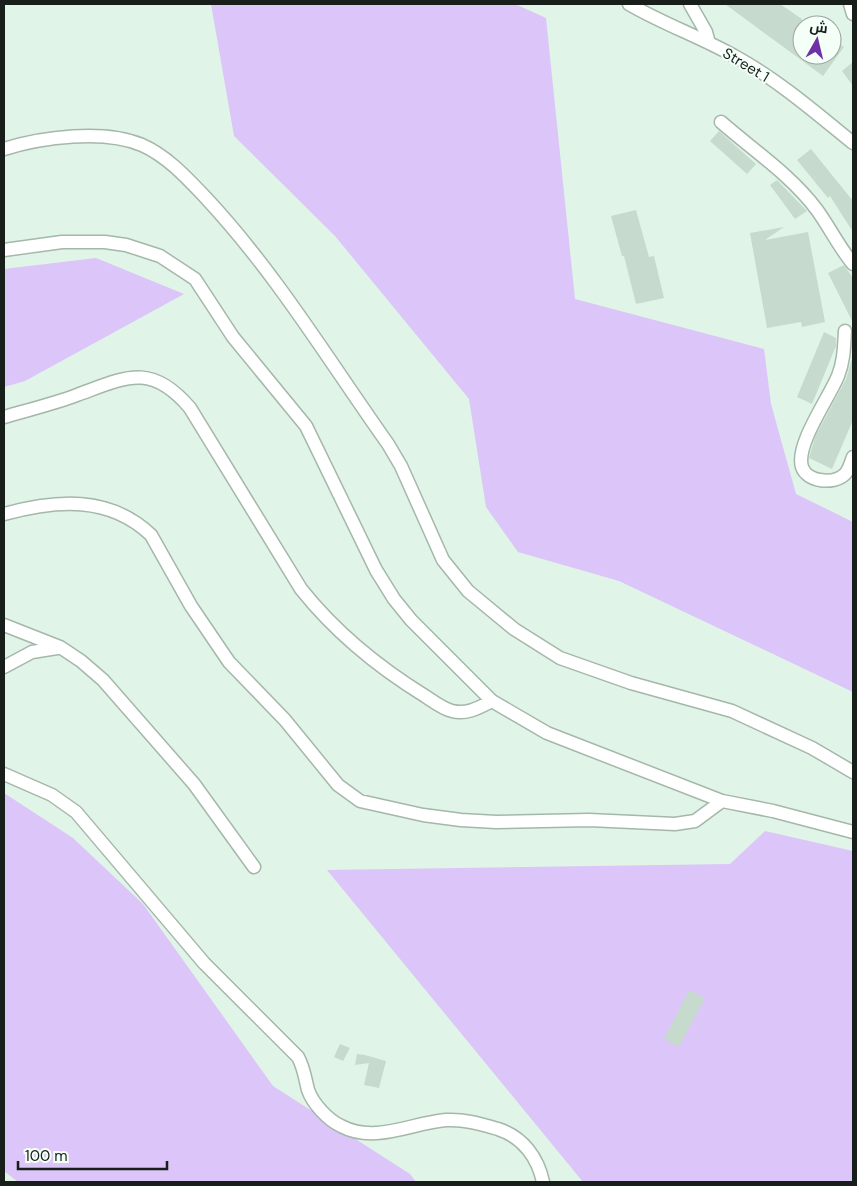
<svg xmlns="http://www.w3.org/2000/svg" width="857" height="1186" viewBox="0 0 857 1186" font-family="'DM Sans',Cairo,sans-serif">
  <rect width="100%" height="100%" fill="#e0f4e7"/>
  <path fill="#dbc5f9" d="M 211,4 L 515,4 L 546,18 L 575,299 L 764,349 L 771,404 L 796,494 L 853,522 L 853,692 L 619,581 L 518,552 L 486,507 L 469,399 L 335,236 L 234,136 Z
    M 96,258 L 184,294 L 25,381 L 4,387 L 4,269 Z
    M 4,793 L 73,838 L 143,904 L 273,1086 L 410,1174 L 416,1182 L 18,1182 L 4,1171 Z
    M 765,831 L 853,851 L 853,1182 L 583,1182 L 327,870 L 730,864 Z"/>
  <path fill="#c7dace" d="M 725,4 L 780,4 L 802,19 L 802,55 L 832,55 L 832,38 L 844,47 L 823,76 Z
    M 853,62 L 853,86 L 842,71 Z
    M 719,131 L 756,164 L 747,174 L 710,141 Z
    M 811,149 L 853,201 L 853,232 L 830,196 L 828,198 L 797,160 Z
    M 777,180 L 807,211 L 795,219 L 770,185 Z
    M 636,210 L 649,257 L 654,256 L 664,298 L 636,304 L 624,256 L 622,256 L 611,216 Z
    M 784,227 L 765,240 L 808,232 L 825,322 L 802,327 L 801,322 L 767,328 L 750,233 Z
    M 844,265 L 853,278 L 853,323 L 828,273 Z
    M 824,332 L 836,338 L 836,346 L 812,404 L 797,397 Z
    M 853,355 L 853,420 L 832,469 L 809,458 L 815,437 L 846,379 Z
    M 689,990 L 705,998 L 679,1047 L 664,1039 Z
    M 340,1044 L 350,1048 L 343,1061 L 334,1057 Z
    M 357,1054 L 365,1055 L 386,1061 L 379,1088 L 364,1085 L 369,1063 L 355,1065 Z"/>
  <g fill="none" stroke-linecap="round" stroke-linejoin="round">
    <g stroke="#a5b7ab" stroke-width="15">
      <path id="street" d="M 629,4 C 663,24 701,37 736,57 C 778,80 816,113 853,143
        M 690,4 L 706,32 L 709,43
        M 850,4 L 853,14
        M 721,122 C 753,150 792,176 817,210 C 830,228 839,247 853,264
        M 4,149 C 42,137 104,129 142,145 C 167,156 187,178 206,198 C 276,273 329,361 388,444 L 401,466 L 443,560 L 468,591 L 514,629 L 560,658 L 631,683 L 732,711 L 812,748 L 853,772
        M 4,250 L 62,242 L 105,242 L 126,245 L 160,256 L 195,279 L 233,337 L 306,426 L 376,570 L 394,599 L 411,620 L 492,701
        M 845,331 C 844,347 844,361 838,376 C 829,398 795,445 802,467 C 807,482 834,485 845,474 C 849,470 851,462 853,457
        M 4,417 C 28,410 53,404 77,395 C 126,377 151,362 190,408 L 301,589 C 336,633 378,667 425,696 C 434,702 443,709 452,711 C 467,715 480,707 492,701 L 547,733 L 722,801 L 773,811 L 853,832
        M 4,514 C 56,500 109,495 151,535 L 191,606 L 229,662 L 285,720 L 338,785 L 360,801 L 423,815 L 461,820 L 496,822 L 589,820 L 675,824 L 695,821 L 722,801
        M 4,625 L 60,647 L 81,661 L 103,680 L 194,784 L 254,867
        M 4,667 L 32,652 L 57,648
        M 4,774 L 52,795 L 76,812 L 204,963 L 298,1057 C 304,1068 305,1078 308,1090 C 313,1104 328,1120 341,1126 C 375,1144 411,1123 446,1120 C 465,1119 481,1124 498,1129 C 523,1137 538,1158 543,1182"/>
    </g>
    <use href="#street" stroke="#fff" stroke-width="12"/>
  </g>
  <g text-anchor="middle" stroke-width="4" stroke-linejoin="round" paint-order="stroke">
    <g font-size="15" fill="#181f1b" stroke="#f3fff7">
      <text transform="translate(746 65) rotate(31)" y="5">Street 1</text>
    </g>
  </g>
  <rect width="857" height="1186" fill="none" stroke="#181f1b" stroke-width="10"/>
  <g transform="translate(817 40) rotate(8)"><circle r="24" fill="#f3fff7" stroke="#9ba59f"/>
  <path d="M0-4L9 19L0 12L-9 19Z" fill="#6e31a6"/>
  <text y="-8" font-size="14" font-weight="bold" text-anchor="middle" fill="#181f1b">ش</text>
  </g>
  <path d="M18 1161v8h149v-8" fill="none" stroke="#181f1b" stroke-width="2.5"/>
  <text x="25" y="1161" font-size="15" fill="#181f1b" stroke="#f3fff7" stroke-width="4" paint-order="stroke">100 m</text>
</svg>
